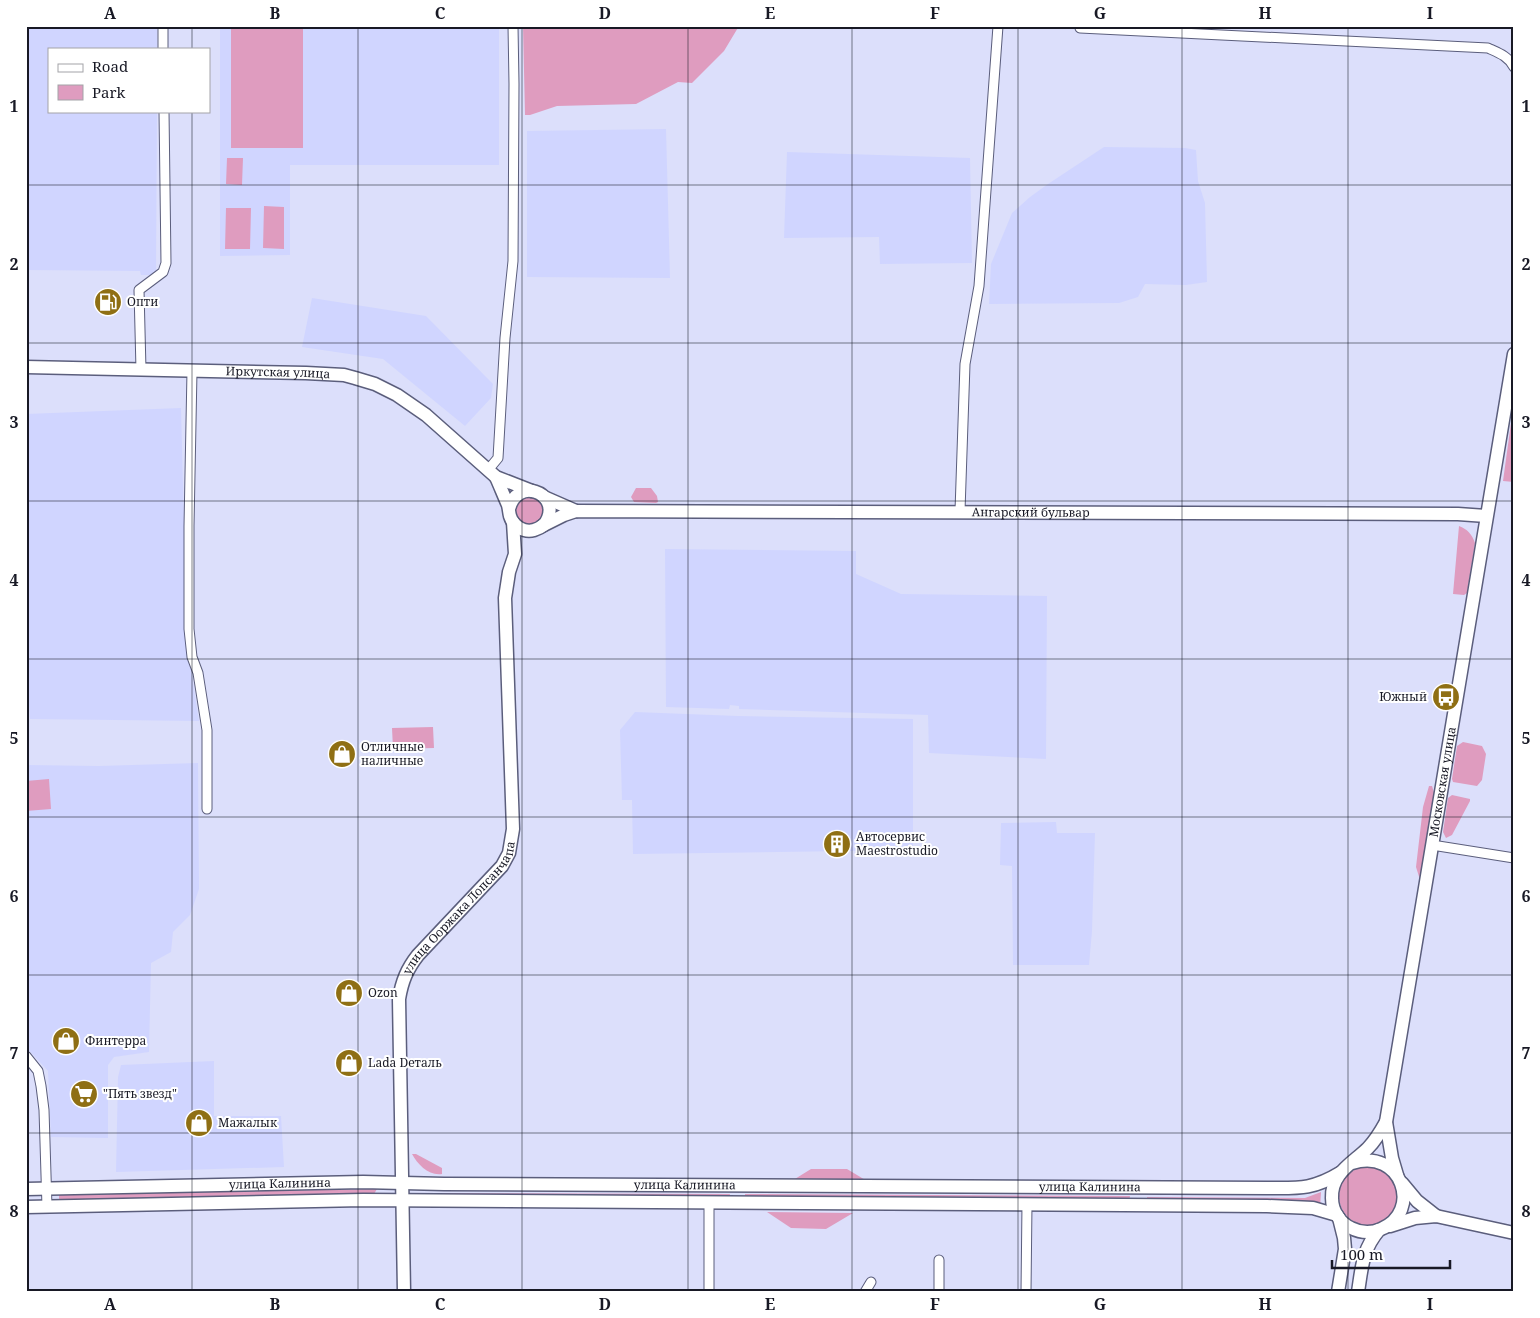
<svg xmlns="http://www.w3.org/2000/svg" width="1540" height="1318" viewBox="0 0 1540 1318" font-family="'Noto Serif',serif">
  <rect width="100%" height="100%" fill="#dcdffb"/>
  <path fill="#d0d5ff" d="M 26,26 L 157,26 L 157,49 L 49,49 L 49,111 L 157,111 L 156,275 L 141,275 L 140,271 L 26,270 Z
    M 220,26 L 499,26 L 499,165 L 290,165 L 290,255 L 220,256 Z
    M 666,129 L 670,278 L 527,277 L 527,131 Z
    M 1104,147 L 1185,148 L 1196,150 L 1198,181 L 1205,203 L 1207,282 L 1186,285 L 1145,284 L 1138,297 L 1119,303 L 989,304 L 991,264 L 1012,213 L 1030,197 L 1048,184 Z
    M 787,152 L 970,158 L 972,263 L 880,264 L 879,237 L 784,238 Z
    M 312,298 L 426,316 L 493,384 L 491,398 L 465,426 L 383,359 L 302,347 Z
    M 181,408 L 187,643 L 199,721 L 30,719 L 26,659 L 26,414 Z
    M 665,549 L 856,551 L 856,574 L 901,594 L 1047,596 L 1046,759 L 929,753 L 928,715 L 739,709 L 739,706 L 730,705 L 729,709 L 666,707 Z
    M 635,712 L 738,716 L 913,719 L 913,850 L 633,854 L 632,800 L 622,800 L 620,730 Z
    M 198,763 L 199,889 L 190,915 L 173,932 L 171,952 L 151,963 L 149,1052 L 114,1057 L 108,1065 L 108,1138 L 51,1137 L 48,1071 L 26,1047 L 26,765 L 99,766 Z
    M 1056,822 L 1057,833 L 1095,833 L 1092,931 L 1089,965 L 1013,965 L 1012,866 L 1000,865 L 1001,823 Z
    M 214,1061 L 214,1116 L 281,1116 L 284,1167 L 116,1172 L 118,1077 L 121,1065 Z"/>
  <path fill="#df9cbf" d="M 523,26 L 739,26 L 724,51 L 692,83 L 678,82 L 636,104 L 557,106 L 530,115 L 525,115 Z
    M 303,27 L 303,148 L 231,148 L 231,28 Z
    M 227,158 L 243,158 L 242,185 L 226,184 Z
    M 264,206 L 284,207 L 284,249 L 263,248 Z
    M 226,208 L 251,208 L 250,249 L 225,249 Z
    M 1514,415 L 1514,482 L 1503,481 L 1511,423 Z
    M 636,488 L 651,488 L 657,496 L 658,502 L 656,503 L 634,502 L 631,497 Z
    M 529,494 L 543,501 L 545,517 L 533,527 L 517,522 C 512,504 513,504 529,494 Z
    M 1459,526 C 1467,529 1472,534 1475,543 L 1467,593 L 1464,595 L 1453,594 Z
    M 433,727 L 434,748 L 393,749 L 392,728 Z
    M 1463,742 L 1482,746 L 1486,754 L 1482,780 L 1477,786 L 1453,782 L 1452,779 L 1457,746 Z
    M 49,779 L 51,809 L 26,811 L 26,781 Z
    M 1429,786 L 1432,786 L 1435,796 L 1421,883 L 1416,867 L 1423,807 Z
    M 1452,795 L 1470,799 L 1470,801 L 1452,835 L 1446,838 L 1443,832 L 1448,798 Z
    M 412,1154 L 416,1154 L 442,1168 L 442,1174 C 429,1176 418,1165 412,1154 Z
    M1339 1196a30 30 0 1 1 60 0a30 30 0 1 1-60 0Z
    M 811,1169 L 847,1169 L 867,1181 L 790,1182 Z
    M 377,1189 L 374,1194 L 59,1200 L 59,1195 Z
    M 1321,1192 L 1320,1208 L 1147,1202 L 1147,1197 L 1305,1198 Z
    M 421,1193 L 730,1194 L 729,1199 L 420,1199 Z
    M 745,1194 L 1130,1196 L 1129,1202 L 745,1200 Z
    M 767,1212 L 853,1213 L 826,1229 L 791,1228 Z"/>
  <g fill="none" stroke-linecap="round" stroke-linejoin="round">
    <g stroke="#5b5e7c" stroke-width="11">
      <path id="street" d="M 1080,28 L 1488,48 C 1499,53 1508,56 1514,67
        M 163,49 L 163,26
        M 141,370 L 139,290 L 163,272 L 166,263 L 164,111
        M 192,371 L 189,526 L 189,629 L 192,657 L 198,673 L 207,730 L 207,809
        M 488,470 L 498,458 L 505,338 L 513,261 L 514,84 L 513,26
        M 960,511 L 965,364 L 979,286 L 998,26
        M 1432,845 L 1514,858
        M 26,1056 L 38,1071 L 41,1086 L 44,1110 L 47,1207
        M 709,1203 L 709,1292
        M 939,1260 L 939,1292
        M 865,1292 L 871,1282
        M 1026,1292 L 1027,1204"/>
    </g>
    <g stroke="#5b5e7c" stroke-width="15">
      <g id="secondary">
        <path id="s1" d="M 26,367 L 306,373 L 344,375 L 355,378 L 375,384 L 397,395 L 426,415 L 496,477 L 532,491"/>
        <path d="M 496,477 C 500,486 504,496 508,505 C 509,509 509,512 510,516 C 513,526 524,533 534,530 C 541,528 546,524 548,518 C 558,492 517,477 509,509"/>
        <path d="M 544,497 L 576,511"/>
        <path id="s2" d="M 542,526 L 564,515 L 576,511 L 1458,514 L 1486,516"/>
        <path d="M 1352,1163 C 1402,1147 1423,1212 1381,1229 C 1372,1233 1361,1233 1351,1228 C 1340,1223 1332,1211 1332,1198 C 1331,1173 1353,1163 1368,1148 C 1376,1140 1381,1131 1386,1122"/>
        <path id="s3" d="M 1397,1175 L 1392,1158 L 1386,1122 L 1514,354"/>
        <path d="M 1402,1183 L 1417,1201 L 1436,1216"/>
        <path id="s4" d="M 26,1189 L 363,1182 L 444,1184 L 1267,1188 C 1298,1188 1312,1190 1340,1173"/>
        <path d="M 26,1207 L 363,1200 L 1267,1206 L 1313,1208 L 1337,1215"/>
        <path d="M 1390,1226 L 1415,1218 L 1436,1216 L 1514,1233"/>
        <path id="s5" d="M 404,1292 L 399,999 C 402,981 407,969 418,955 L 502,866 L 509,853 L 513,829 L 505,598 L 509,572 L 515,554 L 513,522"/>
        <path d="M 1338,1292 L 1345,1249 L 1344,1238 L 1339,1218"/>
        <path d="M 1358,1292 C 1362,1267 1362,1250 1379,1230"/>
      </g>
    </g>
    <use href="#street" stroke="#fff" stroke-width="9"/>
    <use href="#secondary" stroke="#fff" stroke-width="12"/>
  </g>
  <path fill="none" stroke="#181925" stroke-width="1" stroke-opacity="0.55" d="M 192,26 L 192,49M 358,26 L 358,1292M 522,26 L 522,1292M 688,26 L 688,1292M 852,26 L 852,1292M 1018,26 L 1018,1292M 1182,26 L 1182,1292M 1348,26 L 1348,1292M 192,111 L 192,1292M 26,185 L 1514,185M 26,343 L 1514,343M 26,501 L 1514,501M 26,659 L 1514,659M 26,817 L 1514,817M 26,975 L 1514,975M 26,1133 L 1514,1133"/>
  <defs>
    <g id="fuel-disc" transform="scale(1.4375)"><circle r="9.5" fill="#8f6f14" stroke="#fff"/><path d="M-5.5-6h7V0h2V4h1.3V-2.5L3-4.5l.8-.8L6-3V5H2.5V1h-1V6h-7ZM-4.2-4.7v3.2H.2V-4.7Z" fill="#fff"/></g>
    <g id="bus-disc" transform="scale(1.4375)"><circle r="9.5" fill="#8f6f14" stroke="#fff"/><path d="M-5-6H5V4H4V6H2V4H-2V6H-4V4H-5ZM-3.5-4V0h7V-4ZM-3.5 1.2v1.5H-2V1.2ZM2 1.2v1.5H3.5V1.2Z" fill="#fff"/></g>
    <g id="shop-disc" transform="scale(1.4375)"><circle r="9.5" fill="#8f6f14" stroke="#fff"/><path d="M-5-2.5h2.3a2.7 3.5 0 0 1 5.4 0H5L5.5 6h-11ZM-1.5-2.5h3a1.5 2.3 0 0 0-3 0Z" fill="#fff"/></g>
    <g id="building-disc" transform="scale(1.4375)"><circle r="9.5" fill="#8f6f14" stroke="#fff"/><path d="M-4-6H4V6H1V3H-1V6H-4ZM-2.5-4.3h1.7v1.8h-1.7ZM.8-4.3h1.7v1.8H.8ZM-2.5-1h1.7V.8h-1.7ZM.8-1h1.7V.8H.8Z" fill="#fff"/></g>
    <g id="supermarket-disc" transform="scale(1.4375)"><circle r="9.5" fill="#8f6f14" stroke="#fff"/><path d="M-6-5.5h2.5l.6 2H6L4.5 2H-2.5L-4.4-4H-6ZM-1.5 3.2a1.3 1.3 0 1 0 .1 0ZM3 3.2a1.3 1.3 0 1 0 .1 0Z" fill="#fff"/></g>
  </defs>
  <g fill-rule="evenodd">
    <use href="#fuel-disc" x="108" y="302"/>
    <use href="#bus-disc" x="1446" y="697"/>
    <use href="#shop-disc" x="342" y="754"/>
    <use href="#building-disc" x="837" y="844"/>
    <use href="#shop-disc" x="349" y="993"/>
    <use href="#shop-disc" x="66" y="1041"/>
    <use href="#shop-disc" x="349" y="1063"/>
    <use href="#supermarket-disc" x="84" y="1094"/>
    <use href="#shop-disc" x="199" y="1123"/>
  </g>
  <g text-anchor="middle" stroke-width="4" stroke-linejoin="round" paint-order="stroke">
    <g font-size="12" fill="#181925" stroke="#fff" text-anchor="start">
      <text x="127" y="306">Опти</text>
      <text x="1427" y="701" text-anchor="end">Южный</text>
      <text x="361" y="751">Отличные<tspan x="361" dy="14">наличные</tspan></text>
      <text x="856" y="841">Автосервис<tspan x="856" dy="14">Maestrostudio</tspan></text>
      <text x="368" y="997">Ozon</text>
      <text x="85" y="1045">Финтерра</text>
      <text x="368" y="1067">Lada Dеталь</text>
      <text x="103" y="1098">"Пять звезд"</text>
      <text x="218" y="1127">Мажалык</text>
    </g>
    <g font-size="12" fill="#181925" stroke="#fff">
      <text dy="4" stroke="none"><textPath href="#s1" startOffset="252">Иркутская улица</textPath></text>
      <text dy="4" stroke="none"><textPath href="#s2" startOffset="492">Ангарский бульвар</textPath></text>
      <text dy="4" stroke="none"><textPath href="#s3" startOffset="399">Московская улица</textPath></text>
      <text dy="4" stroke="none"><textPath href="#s5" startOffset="405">улица Ооржака Лопсанчапа</textPath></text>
      <text dy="4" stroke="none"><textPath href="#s4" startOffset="254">улица Калинина</textPath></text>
      <text dy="4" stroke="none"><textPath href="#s4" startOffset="659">улица Калинина</textPath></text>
      <text dy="4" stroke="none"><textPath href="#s4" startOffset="1064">улица Калинина</textPath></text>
    </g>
  </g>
  <rect width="1540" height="1318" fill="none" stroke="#ffffff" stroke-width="55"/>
  <rect x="48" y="48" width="162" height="65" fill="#ffffff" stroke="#a3a3a8"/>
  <rect x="58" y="64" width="25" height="8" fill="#ffffff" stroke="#a3a3a8"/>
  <text x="92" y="72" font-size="15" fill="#181925">Road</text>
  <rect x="58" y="85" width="25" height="15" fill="#df9cbf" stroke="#a3a3a8"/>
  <text x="92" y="98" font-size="15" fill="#181925">Park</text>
  <path d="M1332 1260v8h118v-8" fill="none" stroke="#181925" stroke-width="2.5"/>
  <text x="1340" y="1260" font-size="15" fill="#181925" stroke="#ffffff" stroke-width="4" paint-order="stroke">100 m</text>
  <rect x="28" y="28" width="1484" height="1262" fill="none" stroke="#181925" stroke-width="2"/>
  <g font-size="16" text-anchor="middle" font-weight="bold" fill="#181925">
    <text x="110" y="19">A</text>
    <text x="275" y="19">B</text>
    <text x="440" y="19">C</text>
    <text x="605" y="19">D</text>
    <text x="770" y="19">E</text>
    <text x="935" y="19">F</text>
    <text x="1100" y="19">G</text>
    <text x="1265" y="19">H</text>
    <text x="1430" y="19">I</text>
    <text x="14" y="112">1</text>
    <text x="1526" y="112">1</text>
    <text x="14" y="270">2</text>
    <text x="1526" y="270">2</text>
    <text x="14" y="428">3</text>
    <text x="1526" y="428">3</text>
    <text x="14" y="586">4</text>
    <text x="1526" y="586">4</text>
    <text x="14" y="744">5</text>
    <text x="1526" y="744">5</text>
    <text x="14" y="902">6</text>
    <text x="1526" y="902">6</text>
    <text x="14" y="1059">7</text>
    <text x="1526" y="1059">7</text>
    <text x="14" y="1217">8</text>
    <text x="1526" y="1217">8</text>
    <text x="110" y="1310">A</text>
    <text x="275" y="1310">B</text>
    <text x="440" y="1310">C</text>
    <text x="605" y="1310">D</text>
    <text x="770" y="1310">E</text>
    <text x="935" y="1310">F</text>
    <text x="1100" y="1310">G</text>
    <text x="1265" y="1310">H</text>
    <text x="1430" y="1310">I</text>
  </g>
</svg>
